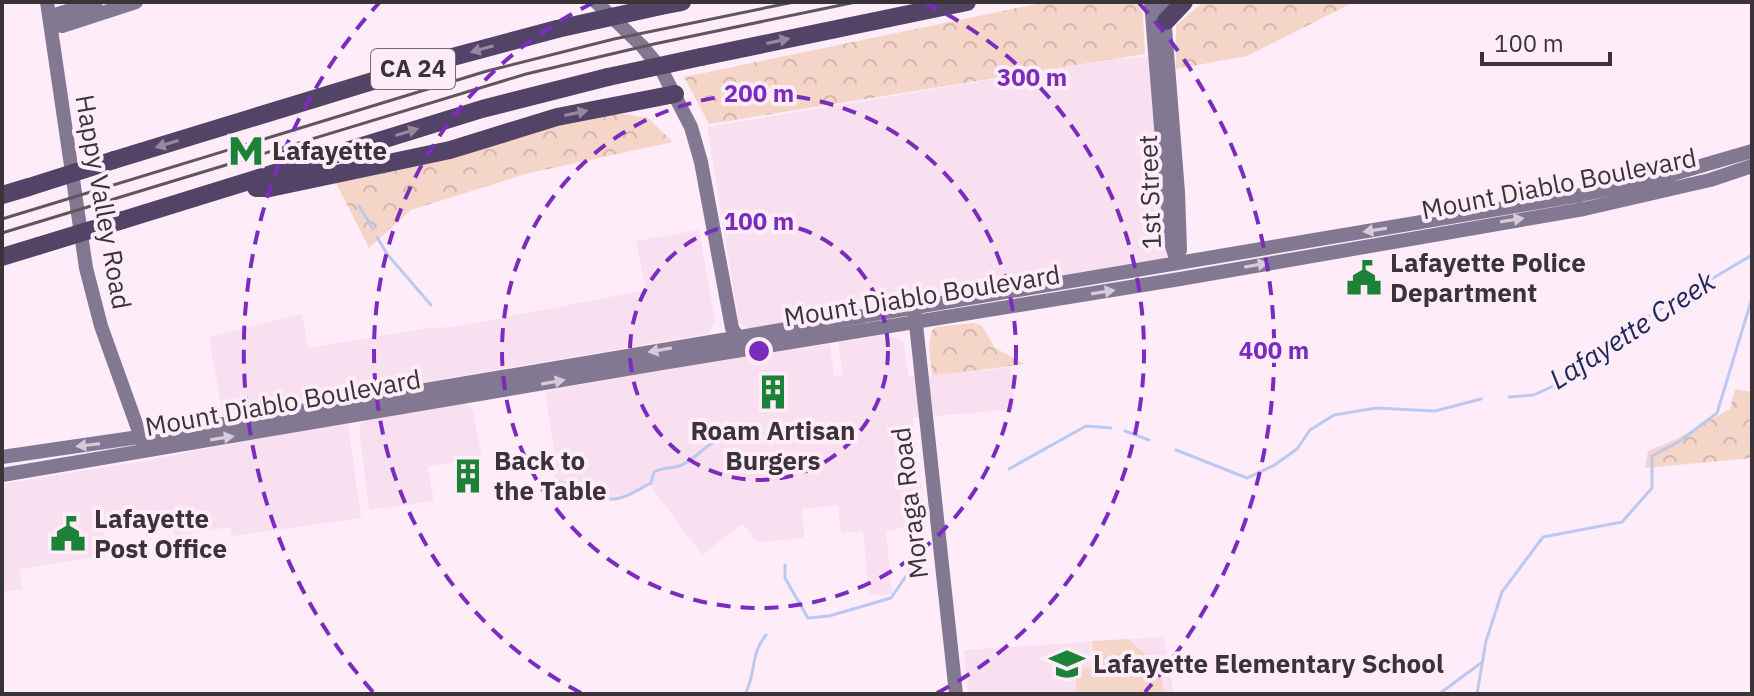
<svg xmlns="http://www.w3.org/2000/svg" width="1754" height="696" viewBox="0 0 1754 696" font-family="'IBM Plex Sans',sans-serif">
  <defs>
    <pattern id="park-crowns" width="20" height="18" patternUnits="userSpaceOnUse" patternTransform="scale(2)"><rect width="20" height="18" fill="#f5d5c7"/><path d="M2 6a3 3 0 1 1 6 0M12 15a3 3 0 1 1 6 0" fill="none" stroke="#d3b7ac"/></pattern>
  </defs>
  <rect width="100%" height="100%" fill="#feedf9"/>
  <path fill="#f8e0f0" d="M 1152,56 L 1169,266 L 751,330 L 739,323 L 707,127 L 1110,60 Z
    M 699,230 L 715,321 L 708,334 L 223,416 L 209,337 L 302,314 L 308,348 L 428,328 L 455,327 L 646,290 L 636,241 Z
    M 886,335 L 903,341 L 909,376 L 932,376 L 1011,367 L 1015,409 L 913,418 L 926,524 L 886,531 L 892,594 L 869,595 L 863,531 L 841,533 L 838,505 L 802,509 L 804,538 L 758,542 L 742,524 L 702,555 L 649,484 L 615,499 L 588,495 L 554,481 L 556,462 L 545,391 L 721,360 L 830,344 L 834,376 L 843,376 L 838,342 Z
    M 465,403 L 473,410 L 482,458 L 428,466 L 434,501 L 369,510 L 359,430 L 361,424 L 365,420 Z
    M 348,421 L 361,518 L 232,536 L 230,527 L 174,536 L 172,525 L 103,533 L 105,556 L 19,569 L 22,589 L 2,592 L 2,484 L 132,463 Z
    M 1164,637 L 1174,694 L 968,694 L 964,650 Z"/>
  <path fill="url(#park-crowns)" d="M 1046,2 L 1142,2 L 1145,54 L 709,124 L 684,77 Z
    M 1208,2 L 1354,2 L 1247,56 L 1176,69 L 1176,25 L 1201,4 Z
    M 617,113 L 648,118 L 673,142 L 529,173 L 411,210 L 369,248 L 335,181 L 551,126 Z
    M 974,323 L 982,326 L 995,348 L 1025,364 L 932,376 L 929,347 L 932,330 L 936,327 Z
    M 1735,389 L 1752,392 L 1752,458 L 1645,468 L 1648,451 L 1677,439 L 1730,409 Z"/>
  <path fill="#f5d5c7" d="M 1128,639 L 1160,667 L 1164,694 L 1077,694 L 1075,669 L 1095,666 L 1092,641 Z"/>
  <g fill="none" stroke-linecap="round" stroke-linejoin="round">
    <path stroke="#bbc9f1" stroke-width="3" d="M 359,206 L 373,229
      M 377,237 L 387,254 L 431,305
      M 1509,397 L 1534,395 L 1551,387 L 1568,377 L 1617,335 L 1752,255
      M 1125,431 L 1149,440
      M 1176,450 L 1247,478 L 1273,466 L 1297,449 L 1310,430 L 1334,415 L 1376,408 L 1435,411 L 1481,399
      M 1009,469 L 1086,426 L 1111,428
      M 544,482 C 569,478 585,498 610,499 C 624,500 639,489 651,483 L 654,472 C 663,467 669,469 679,466 C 696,461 706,441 723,440 C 732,439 741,441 750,442
      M 785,565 L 785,578 L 808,618 L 829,616 L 891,598 L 913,566
      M 745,694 C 757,673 749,656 766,635
      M 1439,694 L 1481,663
      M 1477,694 L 1486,641 L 1502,592 L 1543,537 L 1622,522 L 1652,488 L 1652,456 L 1680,441 L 1717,413 L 1752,298"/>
    <path stroke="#837892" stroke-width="14" d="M 47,2 L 86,268 L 101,326 L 143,443
      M 596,2 L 642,46 L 661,69 L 691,127 L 701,162 L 732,328 L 742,345
      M 1151,2 L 1166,190 L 1172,246 L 1177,262
      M 1163,2 L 1178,192 L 1180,250
      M 50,23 L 62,26 L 136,2
      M 50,23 L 58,14 L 96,2
      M 915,315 L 956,694
      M 2,457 L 194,429 L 1581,195 L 1656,179 L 1752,151
      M 2,475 L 662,363 L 1180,279 L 1584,209 L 1710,180 L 1752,166"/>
    <path stroke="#534467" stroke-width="18" d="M 661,6 L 682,2
      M 1166,21 L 1184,2
      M 701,57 L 967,2
      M 114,160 L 445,59 L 557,29
      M 256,188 L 270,188 L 450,150 L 557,117 L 675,94
      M 2,195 L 29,187
      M 123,220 L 482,109 L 608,77
      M 2,257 L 38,246"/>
    <path stroke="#60575d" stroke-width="3" d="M 2,219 L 487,71 L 614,39 L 794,2
      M 2,233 L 526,74 L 654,44 L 856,2"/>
    <path stroke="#534467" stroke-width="18" d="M 557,29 L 661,6
      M 608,77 L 701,57
      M 29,187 L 114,160
      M 38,246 L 123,220"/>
  </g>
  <defs><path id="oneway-solid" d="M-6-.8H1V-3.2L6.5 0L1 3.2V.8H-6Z" transform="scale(2)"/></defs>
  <g fill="#9788a1">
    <use href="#oneway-solid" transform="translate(778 41) rotate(-12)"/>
    <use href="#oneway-solid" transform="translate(482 49) rotate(164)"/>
    <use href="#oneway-solid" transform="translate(576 113) rotate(-12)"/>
    <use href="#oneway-solid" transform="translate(407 132) rotate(-17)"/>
    <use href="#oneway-solid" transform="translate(167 144) rotate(163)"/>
  </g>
  <g fill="#d9cada">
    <use href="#oneway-solid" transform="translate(1512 220) rotate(-9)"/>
    <use href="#oneway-solid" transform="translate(1375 230) rotate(171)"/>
    <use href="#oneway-solid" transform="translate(1256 265) rotate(-10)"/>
    <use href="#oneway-solid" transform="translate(1103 292) rotate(-9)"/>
    <use href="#oneway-solid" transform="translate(660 350) rotate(170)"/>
    <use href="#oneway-solid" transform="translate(553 382) rotate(-10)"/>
    <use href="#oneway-solid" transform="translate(222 438) rotate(-9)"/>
    <use href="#oneway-solid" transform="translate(88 445) rotate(173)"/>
  </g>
  <g fill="none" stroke="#7b2cbf" stroke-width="4" stroke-dasharray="14 10">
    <circle cx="759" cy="351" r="129"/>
    <circle cx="759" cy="351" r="257"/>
    <path d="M581 693A386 386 0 0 1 593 3M925 3A386 386 0 0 1 937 693"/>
    <path d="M373 692A515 515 0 0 1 379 3M1139 3A515 515 0 0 1 1145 692"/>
  </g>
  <defs>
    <g id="metro-bare" transform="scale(2.76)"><path d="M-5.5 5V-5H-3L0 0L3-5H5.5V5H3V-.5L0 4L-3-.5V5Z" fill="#1b8237" stroke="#feedf9" stroke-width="2.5" paint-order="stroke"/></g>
    <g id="civic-bare" transform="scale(2.76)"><path d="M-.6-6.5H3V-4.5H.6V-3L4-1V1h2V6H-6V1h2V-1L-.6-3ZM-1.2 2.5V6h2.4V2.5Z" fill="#1b8237" stroke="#feedf9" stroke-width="2.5" paint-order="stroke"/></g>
    <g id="building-bare" transform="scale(2.76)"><path d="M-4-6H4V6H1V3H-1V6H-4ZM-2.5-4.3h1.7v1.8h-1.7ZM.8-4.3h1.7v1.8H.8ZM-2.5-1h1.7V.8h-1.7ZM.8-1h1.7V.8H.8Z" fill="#1b8237" stroke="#feedf9" stroke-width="2.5" paint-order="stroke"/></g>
    <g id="school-bare" transform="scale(2.76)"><path d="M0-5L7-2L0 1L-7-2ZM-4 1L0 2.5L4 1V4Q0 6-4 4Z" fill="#1b8237" stroke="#feedf9" stroke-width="2.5" paint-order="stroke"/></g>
  </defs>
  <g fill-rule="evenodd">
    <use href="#metro-bare" x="246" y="151"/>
    <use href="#civic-bare" x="1364" y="278"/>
    <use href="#building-bare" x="773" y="392"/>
    <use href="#building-bare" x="468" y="476"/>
    <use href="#civic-bare" x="68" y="534"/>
    <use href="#school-bare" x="1067" y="664"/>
  </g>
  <g text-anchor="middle" stroke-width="8" stroke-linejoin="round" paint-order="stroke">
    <rect fill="#feedf9" stroke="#756c72" stroke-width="2" x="371" y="49" width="84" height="40" rx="6"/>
    <g font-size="24" font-weight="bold" fill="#3a3438">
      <text x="413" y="77">CA 24</text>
    </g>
    <g font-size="26" font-weight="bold" fill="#3a3438" stroke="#feedf9" text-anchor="start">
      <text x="272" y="160">Lafayette</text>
      <text x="1390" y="272">Lafayette Police<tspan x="1390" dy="30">Department</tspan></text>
      <text x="773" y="440" text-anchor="middle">Roam Artisan<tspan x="773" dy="30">Burgers</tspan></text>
      <text x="494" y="470">Back to<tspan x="494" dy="30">the Table</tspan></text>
      <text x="94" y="528">Lafayette<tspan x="94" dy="30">Post Office</tspan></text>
      <text x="1093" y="673">Lafayette Elementary School</text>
    </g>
    <g font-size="26" fill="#3a3438" stroke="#feedf9">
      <text transform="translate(1559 184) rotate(-11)" y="9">Mount Diablo Boulevard</text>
      <text transform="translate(1150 192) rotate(-92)" y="9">1st Street</text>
      <text transform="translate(103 202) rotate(80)" y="9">Happy Valley Road</text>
      <text transform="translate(922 296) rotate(-9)" y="9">Mount Diablo Boulevard</text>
      <text transform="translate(283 403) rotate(-10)" y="9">Mount Diablo Boulevard</text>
      <text transform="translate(910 503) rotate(-97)" y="9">Moraga Road</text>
    </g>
    <g font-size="28" font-style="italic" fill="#1c2858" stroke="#feedf9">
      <text transform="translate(1632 330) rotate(-33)" y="10">Lafayette Creek</text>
    </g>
  </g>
  <circle cx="759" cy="351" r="12" fill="#7b2cbf" stroke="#feedf9" stroke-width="4"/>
  <g font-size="24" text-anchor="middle" font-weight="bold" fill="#7b2cbf" stroke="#feedf9" stroke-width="8" stroke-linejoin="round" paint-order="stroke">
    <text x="1032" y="86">300 m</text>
    <text x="759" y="102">200 m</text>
    <text x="759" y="230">100 m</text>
    <text x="1274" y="359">400 m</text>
  </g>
  <rect width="1754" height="696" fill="none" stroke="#3a3438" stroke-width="8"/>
  <path d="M1482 52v12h128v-12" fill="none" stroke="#3a3438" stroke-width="4"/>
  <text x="1494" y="52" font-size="24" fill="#3a3438" stroke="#feedf9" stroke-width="6" paint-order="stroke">100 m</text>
</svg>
